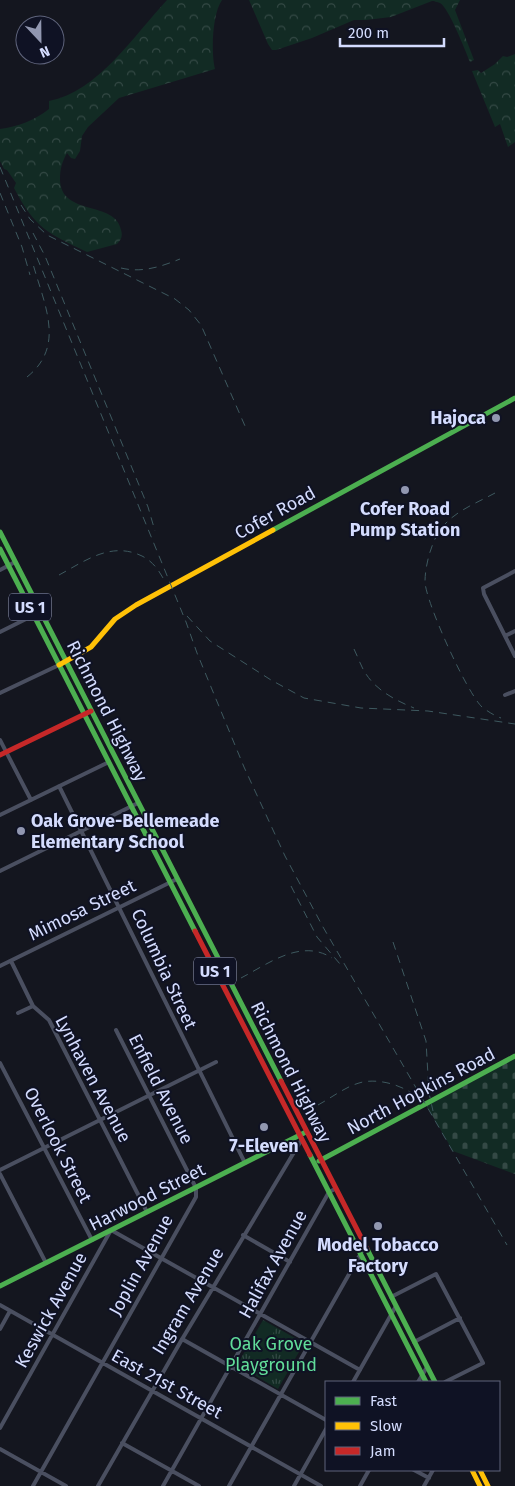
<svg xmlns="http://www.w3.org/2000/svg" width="515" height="1486" viewBox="0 0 515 1486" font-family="'Fira Sans',sans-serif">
  <defs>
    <pattern id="forest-crowns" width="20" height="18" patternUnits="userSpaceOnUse" patternTransform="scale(1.25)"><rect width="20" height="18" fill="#122b24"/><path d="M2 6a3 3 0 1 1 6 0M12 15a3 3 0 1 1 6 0" fill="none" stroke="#344945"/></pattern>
    <pattern id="cemetery-stones" width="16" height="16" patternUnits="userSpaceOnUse" patternTransform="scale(1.25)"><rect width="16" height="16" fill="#122b24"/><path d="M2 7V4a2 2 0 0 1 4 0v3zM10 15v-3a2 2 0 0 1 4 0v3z" fill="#344945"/></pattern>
    <pattern id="park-tufts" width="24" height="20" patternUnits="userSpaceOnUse" patternTransform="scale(1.25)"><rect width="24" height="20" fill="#122b24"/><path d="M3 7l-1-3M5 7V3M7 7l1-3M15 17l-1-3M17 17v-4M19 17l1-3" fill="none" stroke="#344945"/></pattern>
  </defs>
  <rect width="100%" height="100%" fill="#14161f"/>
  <path fill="url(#forest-crowns)" d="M 167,0 L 222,0 C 212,14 211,53 215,69 L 119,98 L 88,127 L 82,136 L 80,151 L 75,159 L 71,158 L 67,153 C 62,162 60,169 60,179 C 60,217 116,200 121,230 C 123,236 121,240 117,244 L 87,252 C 47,233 35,228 14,188 L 16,183 L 7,170 L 4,169 L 0,161 L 0,129 C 17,127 35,120 49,109 L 49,101 C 98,92 135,34 167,0 Z
    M 249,0 L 460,0 L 455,10 L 474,60 L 470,62 C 465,50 449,8 440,3 C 438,2 433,1 432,1 L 391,17 L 366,20 L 354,20 L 312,38 L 276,50 L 272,50 L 268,44 Z
    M 515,54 L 515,142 L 508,147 L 500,124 L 495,127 L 472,71 L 478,70 L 481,73 L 495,64 L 503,56 L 507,57 Z"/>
  <path fill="url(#cemetery-stones)" d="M 515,1058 L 515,1174 L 453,1151 L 425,1103 Z"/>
  <path fill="url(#park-tufts)" d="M 263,1320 L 304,1343 L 278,1389 L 237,1365 Z"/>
  <path fill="#122b24" d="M 263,1321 L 276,1328 L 258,1361 L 245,1353 Z"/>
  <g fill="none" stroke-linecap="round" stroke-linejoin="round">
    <path stroke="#4a4f60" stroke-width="4" d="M 0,570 L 15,562
      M 515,571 L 483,588 L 484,594 L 515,656
      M 0,632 L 40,612
      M 505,636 L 515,631
      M 0,693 L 59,665
      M 505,695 L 515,691
      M 0,740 L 31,800
      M 59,786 C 121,912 182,1038 245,1163
      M 0,815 L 109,762
      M 0,871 L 138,803
      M 11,961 L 33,1006 L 49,1020 L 147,1212
      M 0,966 L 177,879
      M 18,1013 L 33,1006
      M 0,1063 L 92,1240
      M 283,1144 L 290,1147 L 292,1154
      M 0,1170 L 216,1062
      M 0,1174 L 46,1263
      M 243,1235 L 290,1262
      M 391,1297 L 436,1274 L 483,1363 L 445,1382
      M 0,1305 L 321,1486
      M 0,1329 L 10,1311
      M 182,1339 L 326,1420
      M 414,1342 L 460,1318
      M 353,1382 L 396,1306
      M 418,1382 L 427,1367
      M 0,1428 L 111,1230 L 360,1370
      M 122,1443 L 199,1486
      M 0,1449 L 66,1486
      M 414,1470 L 429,1478
      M 33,1486 L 196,1197 L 196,1188 L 116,1030
      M 98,1486 L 181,1341 L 302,1139
      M 163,1486 L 329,1192 L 335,1189
      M 229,1486 L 365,1246
      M 294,1486 L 326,1429
      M 360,1486 L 369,1470
      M 424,1486 L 433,1470"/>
    <path stroke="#4caf50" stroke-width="5" d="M 273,530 L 515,398
      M 0,532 L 281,1081
      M 0,549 L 195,931
      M 310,1155 L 426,1382
      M 319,1161 L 515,1056
      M 367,1249 L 435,1382
      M 0,1286 L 306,1132"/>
    <path stroke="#ffc107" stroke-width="5" d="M 59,665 L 91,647 L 115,619 L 136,605 L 273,530
      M 472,1470 L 480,1486
      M 480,1470 L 488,1486"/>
    <path stroke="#c62828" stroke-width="5" d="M 0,755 L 91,711
      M 195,931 L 310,1155
      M 281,1081 L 367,1249"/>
    <path stroke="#3e595f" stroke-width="1" stroke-dasharray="8 6" stroke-linecap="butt" d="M 0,167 L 186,622 L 197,653 L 244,767 L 285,856 L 323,927 L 507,1245
      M 0,193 L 22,247 L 30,275
      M 21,205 L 30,219 L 47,235 L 175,299 L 189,310 L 201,325 L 245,426
      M 33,233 L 45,256 L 148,507 L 155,531
      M 121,268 C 142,273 160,267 180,259
      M 27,377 C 66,346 44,304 33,264
      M 495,493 C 475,504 449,513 437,535 C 430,548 425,567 425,582 C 426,603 467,693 482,707 C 487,711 495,716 501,718
      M 59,575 C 85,561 111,541 142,556 C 152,561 158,569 163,578
      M 187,616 L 210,641 L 271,680 L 304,698 L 361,708 L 428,711 L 515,724
      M 354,649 C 358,657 361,667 366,674 C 377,691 397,701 414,708
      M 291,886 L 317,937 L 340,964
      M 393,942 L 426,1041 L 429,1093 L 433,1111
      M 241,978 C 268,964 301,938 332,958
      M 318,1105 C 331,1098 345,1087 359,1083 C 378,1077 407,1086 420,1100"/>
  </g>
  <g fill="#9197b0" stroke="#0f1224" stroke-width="2">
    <circle cx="496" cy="418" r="5"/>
    <circle cx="405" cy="490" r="5"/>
    <circle cx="21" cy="831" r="5"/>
    <circle cx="264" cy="1127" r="5"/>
    <circle cx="378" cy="1226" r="5"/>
  </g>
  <g text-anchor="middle" stroke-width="4" stroke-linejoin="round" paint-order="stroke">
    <g fill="#0f1224" stroke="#999fbd" stroke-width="1">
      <rect x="9" y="593.5" width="42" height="27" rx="4"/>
      <rect x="194" y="957.5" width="42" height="27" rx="4"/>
    </g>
    <g font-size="16" font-weight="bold" fill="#d4dcfe">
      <text x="30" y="613">US 1</text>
      <text x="215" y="977">US 1</text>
    </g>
    <g font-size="18" font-weight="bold" fill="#d4dcfe" stroke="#0f1224">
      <text x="486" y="424" text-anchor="end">Hajoca</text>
      <text x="405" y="515">Cofer Road<tspan x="405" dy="21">Pump Station</tspan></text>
      <text x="31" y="827" text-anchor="start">Oak Grove-Bellemeade<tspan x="31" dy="21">Elementary School</tspan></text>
      <text x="264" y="1152">7-Eleven</text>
      <text x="378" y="1251">Model Tobacco<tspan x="378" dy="21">Factory</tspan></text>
    </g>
    <g font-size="18" fill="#d4dcfe" stroke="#0f1224">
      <text transform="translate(275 513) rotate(-29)" y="6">Cofer Road</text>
      <text transform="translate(107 711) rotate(63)" y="6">Richmond Highway</text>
      <text transform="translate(82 910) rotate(-26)" y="6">Mimosa Street</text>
      <text transform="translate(164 969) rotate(65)" y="6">Columbia Street</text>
      <text transform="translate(291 1072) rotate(63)" y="6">Richmond Highway</text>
      <text transform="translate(93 1079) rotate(62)" y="6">Lynhaven Avenue</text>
      <text transform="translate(161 1089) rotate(63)" y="6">Enfield Avenue</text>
      <text transform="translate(421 1091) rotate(-28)" y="6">North Hopkins Road</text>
      <text transform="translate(58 1145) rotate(63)" y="6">Overlook Street</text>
      <text transform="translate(147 1197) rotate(-27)" y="6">Harwood Street</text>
      <text transform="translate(273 1264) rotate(-61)" y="6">Halifax Avenue</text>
      <text transform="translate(141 1265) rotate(-61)" y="6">Joplin Avenue</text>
      <text transform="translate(188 1301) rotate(-59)" y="6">Ingram Avenue</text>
      <text transform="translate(51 1310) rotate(-61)" y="6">Keswick Avenue</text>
      <text transform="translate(167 1384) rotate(29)" y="6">East 21st Street</text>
    </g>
    <g font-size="18" fill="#61dc99" stroke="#0f1224">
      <text x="271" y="1350">Oak Grove<tspan x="271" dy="21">Playground</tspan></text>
    </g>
  </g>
  <rect x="325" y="1381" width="175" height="90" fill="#0f1224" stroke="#5e637b"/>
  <rect x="335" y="1397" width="25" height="8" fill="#4caf50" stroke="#5e637b"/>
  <text x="370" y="1406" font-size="15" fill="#d4dcfe">Fast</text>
  <rect x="335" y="1422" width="25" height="8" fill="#ffc107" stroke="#5e637b"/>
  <text x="370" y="1431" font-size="15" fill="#d4dcfe">Slow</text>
  <rect x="335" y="1447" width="25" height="8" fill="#c62828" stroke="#5e637b"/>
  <text x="370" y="1456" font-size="15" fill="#d4dcfe">Jam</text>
  <g transform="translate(40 40) rotate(158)"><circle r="24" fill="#0f1224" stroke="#5e637b"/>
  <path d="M0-4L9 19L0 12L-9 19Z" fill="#9197b0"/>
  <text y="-8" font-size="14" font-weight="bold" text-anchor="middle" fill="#d4dcfe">N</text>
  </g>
  <path d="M340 38v8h104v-8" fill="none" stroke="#d4dcfe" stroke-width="2.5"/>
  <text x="348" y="38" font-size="15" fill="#d4dcfe" stroke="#0f1224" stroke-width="4" paint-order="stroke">200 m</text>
</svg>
